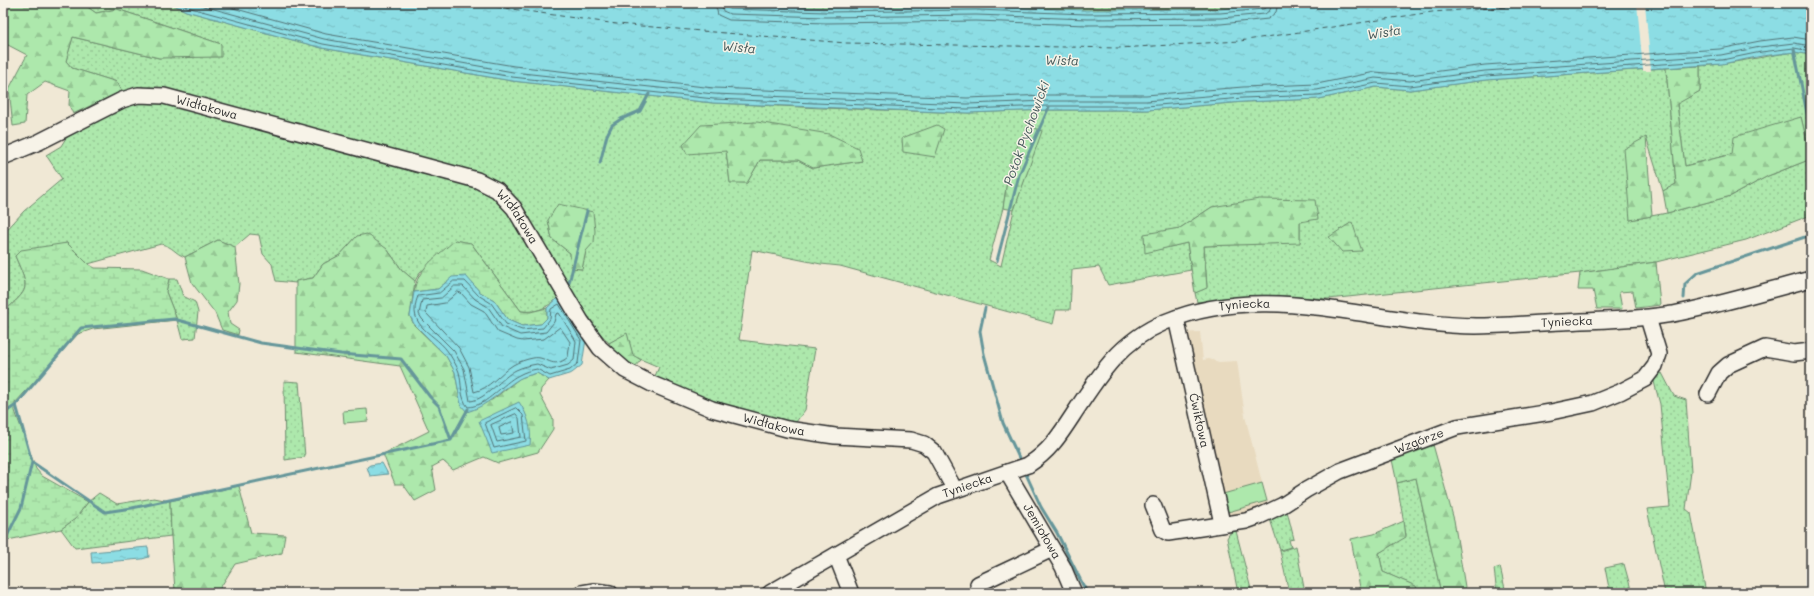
<svg xmlns="http://www.w3.org/2000/svg" width="1814" height="596" viewBox="0 0 1814 596" font-family="Mali,sans-serif">
  <defs>
    <pattern id="grass-dots" width="8" height="8" patternUnits="userSpaceOnUse"><rect width="8" height="8" fill="#ade8ac"/><path d="M2 2h.1M6 6h.1" fill="none" stroke="#95c794" stroke-width="1.8" stroke-linecap="round"/></pattern>
    <pattern id="forest-firs" width="22" height="20" patternUnits="userSpaceOnUse"><rect width="22" height="20" fill="#ade8ac"/><path d="M5 1l3.5 6h-7zM16 11l3.5 6h-7z" fill="#95c794"/></pattern>
    <pattern id="wetland-marsh" width="20" height="14" patternUnits="userSpaceOnUse"><rect width="20" height="14" fill="#ade8ac"/><path d="M1 5h8M5 5V1M11 12h8M15 12V8" fill="none" stroke="#95c794"/></pattern>
    <pattern id="water-ripples" width="26" height="14" patternUnits="userSpaceOnUse"><rect width="26" height="14" fill="#8cdde4"/><path d="M2 4q2-2 4 0t4 0M15 11q2-2 4 0t4 0" fill="none" stroke="#79bec4"/></pattern>
  </defs>
  <rect width="100%" height="100%" fill="#f0e8d5"/>
  <filter id="ink" filterUnits="userSpaceOnUse"><feTurbulence type="fractalNoise" baseFrequency=".025" numOctaves="2"/><feDisplacementMap in="SourceGraphic" scale="8" xChannelSelector="R" yChannelSelector="G"/><feConvolveMatrix kernelMatrix="1 2 1 2 8 2 1 2 1" color-interpolation-filters="sRGB"/></filter>
  <g filter="url(#ink)">
    <path fill="#e8dabf" d="M 1200,332 L 1203,360 L 1209,359 L 1219,362 L 1237,361 L 1245,416 L 1268,506 L 1230,518 L 1225,518 L 1181,333 Z"/>
    <path fill="url(#grass-dots)" stroke="#6c8a6c" fill-rule="evenodd" d="M 82,3 L 170,3 L 186,11 L 322,48 L 512,81 L 713,103 L 823,108 L 968,113 L 1048,110 L 1147,110 L 1244,102 L 1319,99 L 1376,87 L 1410,90 L 1486,80 L 1666,68 L 1676,184 L 1663,191 L 1646,137 L 1630,220 L 1667,213 L 1731,196 L 1768,176 L 1811,159 L 1811,215 L 1746,240 L 1656,262 L 1580,273 L 1328,299 L 1284,296 L 1197,302 L 1195,293 L 1207,287 L 1204,246 L 1300,242 L 1300,222 L 1212,207 L 1180,228 L 1144,235 L 1146,252 L 1187,243 L 1191,270 L 1108,285 L 1099,267 L 1072,270 L 1070,310 L 1056,310 L 1053,324 L 840,266 L 821,264 L 752,250 L 739,340 L 815,349 L 805,410 L 793,426 L 735,410 L 655,379 L 655,376 L 659,367 L 633,356 L 627,334 L 609,343 L 593,325 L 503,188 L 146,89 L 122,91 L 117,82 L 72,68 L 66,61 L 73,37 L 159,58 L 221,44 L 117,9 L 96,13 ZM 726,150 L 862,161 L 813,168 L 798,160 L 760,160 L 747,183 L 730,182 ZM 1010,161 L 1031,161 L 1014,210 L 1001,266 L 989,260 L 1003,208 ZM 548,220 L 586,251 L 582,269 L 571,268 L 570,253 L 552,239 Z
      M 655,3 L 1284,3 L 1232,9 L 1178,12 L 1168,9 L 1112,10 L 1096,13 L 1045,9 L 1014,14 Z
      M 1795,52 L 1811,55 L 1811,158 L 1801,117 L 1732,154 L 1685,166 L 1677,103 L 1700,91 L 1700,66 C 1732,64 1763,56 1795,52 Z
      M 132,101 L 168,102 L 480,189 L 494,196 L 508,210 L 555,288 L 558,298 C 546,308 537,313 521,311 L 471,243 L 420,272 L 415,281 L 402,270 L 387,249 L 357,236 L 340,255 L 323,264 L 313,278 L 296,281 L 296,283 L 276,281 L 272,264 L 263,254 L 259,235 L 250,234 L 235,247 L 218,240 L 185,257 C 174,253 174,247 161,244 L 88,264 L 67,243 L 15,256 C 30,291 30,287 3,313 L 3,234 L 24,211 L 62,179 L 46,155 L 61,146 L 66,138 Z
      M 169,279 L 177,279 L 183,296 L 195,302 L 198,312 L 195,338 L 182,339 L 177,320 L 166,292 Z
      M 1662,373 L 1674,396 L 1686,400 L 1691,472 L 1686,509 L 1691,513 L 1706,593 L 1665,593 L 1647,509 L 1670,507 L 1660,404 L 1653,378 Z
      M 284,381 L 299,382 L 305,457 L 285,460 Z
      M 1416,478 L 1441,593 L 1418,593 L 1415,586 L 1383,572 L 1379,553 L 1406,536 L 1397,483 Z
      M 99,493 L 117,504 L 154,498 L 170,501 L 171,536 L 75,548 L 61,529 L 75,519 L 88,502 Z
      M 1286,507 L 1294,539 L 1289,540 L 1291,547 L 1280,550 L 1269,516 Z
      M 1236,531 L 1252,593 L 1238,593 L 1227,538 L 1230,533 Z
      M 1296,546 L 1305,593 L 1289,593 L 1280,551 Z
      M 1624,564 L 1632,593 L 1610,593 L 1605,568 Z
      M 1500,567 L 1506,593 L 1497,593 L 1494,569 Z"/>
    <path fill="url(#forest-firs)" stroke="#6c8a6c" d="M 3,3 L 82,3 L 96,13 L 117,9 L 221,44 L 221,57 L 159,58 L 73,37 L 66,61 L 72,68 L 117,82 L 122,91 L 73,114 L 69,105 L 70,91 L 45,82 L 27,95 L 25,124 L 13,126 L 9,89 L 27,55 L 8,45 L 3,51 Z
      M 1700,66 L 1700,91 L 1677,104 L 1685,166 L 1732,154 L 1734,137 L 1801,117 L 1811,159 L 1768,176 L 1731,196 L 1667,213 L 1663,191 L 1676,184 L 1666,68 Z
      M 757,122 L 829,134 L 858,148 L 862,161 L 813,168 L 798,160 L 760,160 L 747,183 L 730,183 L 726,151 L 687,154 L 683,145 L 701,125 Z
      M 937,125 L 944,129 L 935,157 L 903,152 L 902,138 Z
      M 1028,125 L 1042,131 L 1014,210 L 1003,208 L 1010,161 Z
      M 1646,137 L 1652,216 L 1630,220 L 1624,149 Z
      M 1259,199 L 1315,200 L 1318,219 L 1300,222 L 1300,243 L 1204,246 L 1207,288 L 1195,293 L 1187,243 L 1145,253 L 1144,234 L 1180,228 L 1212,207 Z
      M 558,204 L 593,212 L 595,231 L 594,242 L 586,251 L 582,269 L 571,268 L 570,253 L 552,239 L 548,220 Z
      M 1352,222 L 1362,251 L 1342,252 L 1329,237 Z
      M 367,234 L 387,249 L 402,270 L 415,281 L 410,316 L 414,325 L 446,356 L 455,372 L 461,405 L 492,400 L 520,378 L 537,373 L 549,380 L 541,389 L 540,395 L 553,419 L 553,429 L 538,452 L 498,463 L 484,457 L 453,470 L 443,461 L 432,467 L 436,490 L 415,501 L 403,484 L 395,484 L 383,454 L 429,431 L 400,366 L 296,352 L 296,281 L 313,278 L 323,264 L 340,255 L 357,236 Z
      M 218,240 L 235,247 L 239,284 L 237,300 L 228,312 L 230,324 L 239,330 L 238,335 L 222,330 L 215,313 L 192,283 L 185,257 Z
      M 1656,262 L 1660,305 L 1636,308 L 1633,291 L 1619,292 L 1622,309 L 1597,309 L 1593,290 L 1578,290 L 1580,273 Z
      M 627,333 L 633,355 L 641,360 L 634,368 L 617,355 L 609,343 Z
      M 1432,441 L 1454,520 L 1466,593 L 1441,593 L 1416,478 L 1397,483 L 1391,455 Z
      M 239,486 L 251,533 L 285,535 L 282,553 L 235,564 L 217,593 L 175,590 L 171,536 L 170,501 Z
      M 1404,521 L 1406,537 L 1379,553 L 1383,572 L 1416,586 L 1418,593 L 1361,593 L 1351,539 L 1374,534 Z"/>
    <path fill="url(#wetland-marsh)" stroke="#6c8a6c" d="M 455,240 L 471,243 L 521,311 L 530,312 L 547,308 L 547,318 L 541,324 L 522,326 L 508,320 L 494,300 L 480,292 L 466,277 L 452,278 L 438,289 L 414,292 C 417,268 438,256 455,240 Z
      M 67,243 L 88,264 L 95,268 L 142,269 L 169,279 L 166,292 L 177,320 L 93,329 L 78,334 L 15,403 L 15,411 L 36,469 L 42,476 L 88,502 L 75,519 L 61,529 L 3,541 L 3,313 C 30,287 30,291 15,256 L 21,250 Z"/>
    <path fill="#ade8ac" stroke="#6c8a6c" d="M 367,409 L 368,421 L 344,423 L 343,411 Z
      M 1262,483 L 1267,501 L 1228,512 L 1223,494 Z"/>
    <path fill="url(#water-ripples)" stroke="#65969a" d="M 170,3 L 655,3 L 826,8 L 976,6 L 1087,10 L 1220,9 L 1284,3 L 1811,3 L 1811,55 L 1795,52 L 1762,56 L 1722,64 L 1486,80 L 1410,90 L 1376,87 L 1319,99 L 1244,102 L 1147,110 L 1048,110 L 968,113 L 713,103 L 512,81 L 322,48 L 186,11 Z
      M 466,276 L 480,292 L 494,300 L 508,320 L 522,326 L 541,324 L 547,318 L 547,308 L 558,298 L 562,301 L 586,339 L 582,365 L 572,373 L 549,380 L 537,373 C 531,375 524,376 519,379 C 501,390 488,406 467,412 L 461,405 L 455,372 L 446,356 L 414,324 L 410,316 L 414,292 L 438,289 L 452,277 Z
      M 519,402 C 528,415 532,429 530,445 L 492,453 L 479,421 Z
      M 382,463 L 388,474 L 370,476 L 367,467 L 370,465 Z
      M 148,547 L 149,557 L 142,559 L 92,563 L 91,552 Z"/>
    <path fill="#f0e8d5" d="M 1637,3 L 1645,3 L 1651,71 L 1643,71 Z"/>
    <g fill="none" stroke-linecap="round" stroke-linejoin="round">
      <path stroke="#527275" stroke-width="1" d="M 179,3 L 187,7 L 323,44 L 512,77 L 714,99 L 967,109 L 1048,106 L 1146,106 L 1243,98 L 1318,95 L 1376,83 L 1410,86 L 1485,76 L 1722,60 L 1761,52 L 1794,48 L 1811,51
        M 192,3 L 324,39 L 513,72 L 714,94 L 967,104 L 1048,101 L 1146,101 L 1243,93 L 1317,90 L 1375,78 L 1410,81 L 1485,71 L 1721,55 L 1760,47 L 1794,43 L 1811,46
        M 215,3 L 326,34 L 514,66 L 714,88 L 967,98 L 1048,95 L 1146,95 L 1243,87 L 1317,84 L 1375,72 L 1410,75 L 1485,65 L 1720,49 L 1760,41 L 1793,37 L 1811,40
        M 715,3 L 718,15 L 729,20 L 826,23 L 976,21 L 1087,25 L 1221,24 L 1268,19 L 1276,12 L 1278,3
        M 721,3 L 723,11 L 730,14 L 826,17 L 976,15 L 1087,19 L 1221,18 L 1265,14 L 1270,10 L 1272,3
        M 726,3 L 727,7 L 730,9 L 826,12 L 976,10 L 1087,14 L 1220,13 L 1263,9 L 1267,7 L 1267,3
        M 454,281 L 465,281 L 478,295 L 491,303 L 506,324 L 522,330 L 543,328 L 550,319 L 551,309 L 559,304 L 581,340 L 578,363 L 570,370 L 550,376 L 537,369 C 531,370 524,372 519,375 C 502,383 488,406 468,407 C 460,398 462,383 459,372 C 457,366 453,360 450,355 C 437,332 405,329 418,296 L 439,293 Z
        M 455,286 L 463,286 L 475,299 L 488,307 L 502,327 L 520,335 L 546,332 L 554,322 L 556,314 L 559,313 L 576,341 L 574,360 L 568,365 L 551,370 L 537,364 C 531,365 522,367 516,370 C 502,377 486,400 470,401 L 464,369 L 454,351 L 422,319 L 419,314 L 422,300 L 441,298 Z
        M 458,292 L 461,293 L 471,304 L 484,311 L 498,332 L 517,340 L 523,341 L 544,339 L 560,327 L 570,342 L 568,357 C 552,371 547,355 533,358 C 527,359 518,362 513,365 C 500,373 489,389 474,392 L 469,367 L 459,348 L 426,313 L 427,306 L 445,303 Z
        M 516,408 L 523,415 L 526,441 L 494,448 L 485,423 Z
        M 516,414 L 519,418 L 521,437 L 497,442 L 491,425 Z
        M 512,422 L 514,433 L 501,435 L 499,428 Z"/>
      <path stroke="#65969a" stroke-width="3" d="M 974,3 L 976,6
        M 1794,49 L 1811,133
        M 600,163 L 607,135 L 612,125 L 621,119 L 640,111 L 649,94
        M 997,261 L 1019,175 L 1049,107
        M 569,283 L 587,211
        M 1684,298 L 1685,284 L 1697,273 L 1811,235
        M 985,308 L 980,331 L 984,354 L 1003,423 L 1020,460
        M 3,414 L 16,405 L 81,328 L 174,319 L 261,343 L 341,354 L 401,359 L 430,397 L 439,406 L 451,440
        M 32,462 L 105,512 L 132,508 L 451,440 L 468,409
        M 1026,474 L 1041,507 L 1057,533 L 1087,593
        M 3,544 L 21,508 L 32,462 L 16,405"/>
      <path stroke="#435859" stroke-width="1" stroke-dasharray="5 4" stroke-linecap="butt" d="M 470,3 L 617,24 L 846,43 L 1119,48 L 1240,41 L 1432,12 L 1567,3"/>
      <g stroke="#2b2b2b" stroke-width="18">
        <g id="minor">
          <path id="s1" d="M 3,157 L 39,142 L 122,100 L 138,95 L 164,96 L 477,180 L 497,190 L 514,208 L 581,321 L 600,348 L 625,370 L 652,384 L 712,409 L 787,429 L 835,436 L 911,440 L 924,444 L 934,452 L 955,490"/>
          <path id="s2" d="M 1176,318 L 1222,523"/>
          <path d="M 1708,394 L 1719,373 L 1728,365 L 1765,348 L 1794,353 L 1811,351"/>
          <path id="s3" d="M 1007,472 L 1063,567 L 1074,593"/>
          <path id="s4" d="M 1153,505 L 1163,530 L 1168,533 L 1246,521 L 1260,516 L 1283,505 L 1306,490 L 1340,471 L 1457,427 L 1551,412 L 1593,403 L 1620,392 L 1645,379 L 1655,366 L 1659,354 L 1648,318"/>
          <path d="M 836,555 L 851,593"/>
          <path d="M 978,584 L 1052,549"/>
          <path d="M 582,593 L 594,591 L 610,593"/>
          <path id="s5" d="M 770,593 L 938,496 L 1028,465 C 1049,452 1060,435 1073,415 C 1099,375 1120,341 1165,322 C 1267,279 1372,325 1476,326 C 1504,326 1533,323 1562,322 C 1599,320 1637,320 1673,314 C 1720,305 1765,291 1811,279"/>
        </g>
      </g>
      <use href="#minor" stroke="#f7f3e8" stroke-width="15"/>
    </g>
  </g>
  <g text-anchor="middle" stroke-width="3" stroke-linejoin="round" paint-order="stroke">
    <g font-size="12" fill="#2b2b2b" stroke="#f7f3e8">
      <text dy="4" stroke="none"><textPath href="#s1" startOffset="219">Widłakowa</textPath></text>
      <text dy="4" stroke="none"><textPath href="#s1" startOffset="555">Widłakowa</textPath></text>
      <text dy="4" stroke="none"><textPath href="#s5" startOffset="572">Tyniecka</textPath></text>
      <text dy="4" stroke="none"><textPath href="#s5" startOffset="896">Tyniecka</textPath></text>
      <text dy="4" stroke="none"><textPath href="#s2" startOffset="105">Ćwikłowa</textPath></text>
      <text dy="4" stroke="none"><textPath href="#s1" startOffset="903">Widłakowa</textPath></text>
      <text dy="4" stroke="none"><textPath href="#s4" startOffset="303">Wzgórze</textPath></text>
      <text dy="4" stroke="none"><textPath href="#s5" startOffset="225">Tyniecka</textPath></text>
      <text dy="4" stroke="none"><textPath href="#s3" startOffset="69">Jemiołowa</textPath></text>
    </g>
    <g font-size="13" font-style="italic" fill="#435859" stroke="#f7f3e8">
      <text transform="translate(1384 32) rotate(-9)" y="5">Wisła</text>
      <text transform="translate(739 47) rotate(5)" y="5">Wisła</text>
      <text transform="translate(1062 60) rotate(1)" y="5">Wisła</text>
      <text transform="translate(1026 133) rotate(-70)" y="5">Potok Pychowicki</text>
    </g>
  </g>
  <rect width="1814" height="596" fill="none" stroke="#f7f3e8" stroke-width="16"/>
  <rect x="8" y="8" width="1798" height="580" fill="none" stroke="#2b2b2b" stroke-width="1.5" filter="url(#ink)"/>
</svg>
